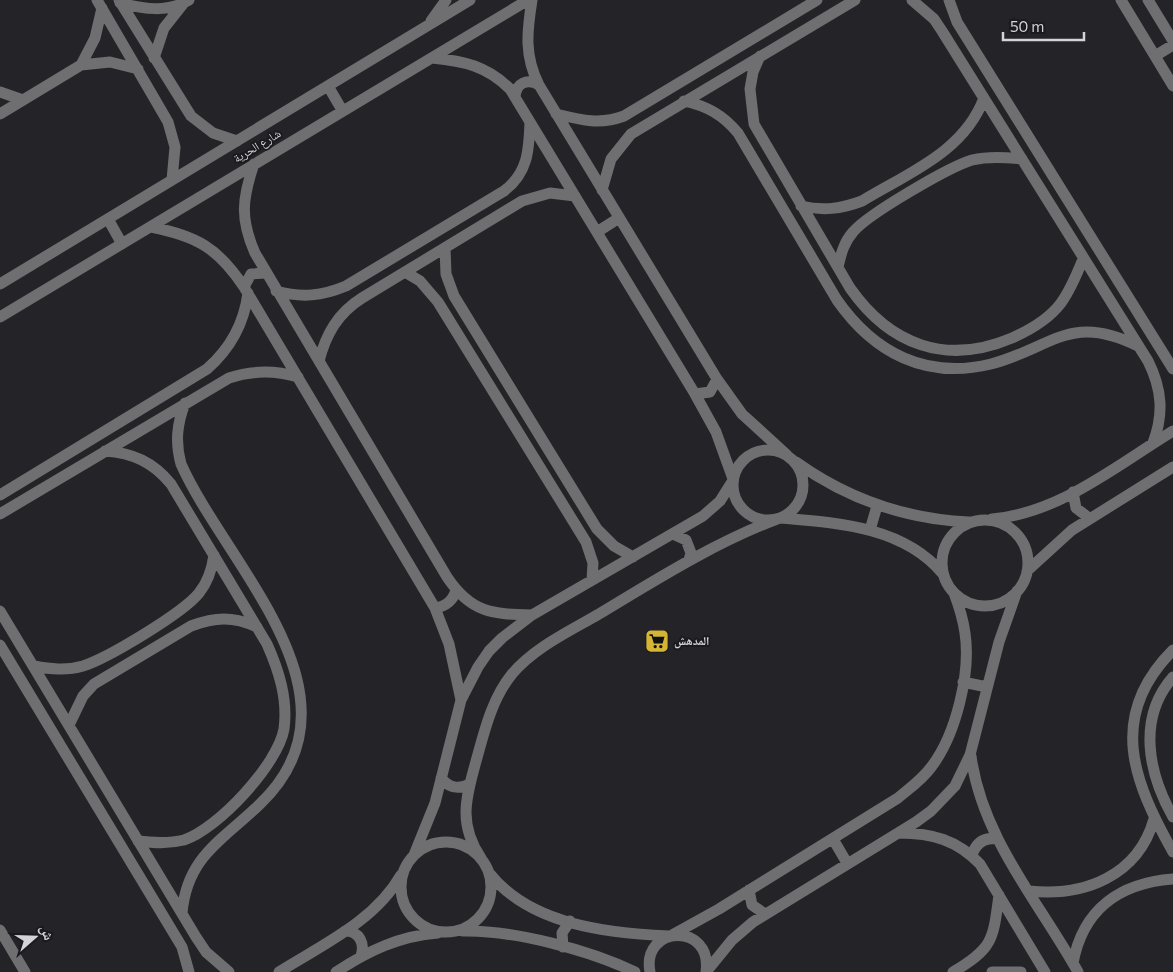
<svg xmlns="http://www.w3.org/2000/svg" width="1173" height="972" viewBox="0 0 1173 972" font-family="Commissioner,'Noto Naskh Arabic',sans-serif">
  <rect width="100%" height="100%" fill="#242328"/>
  <g fill="none" stroke-linecap="round" stroke-linejoin="round">
    <path stroke="#6f6e71" stroke-width="11" d="M 97,0 L 168,122 L 175,147 L 172,180
      M 119,0 L 191,116 L 213,133 L 237,141
      M 532,0 C 527,31 524,56 539,85 L 717,379 L 742,414 L 787,455
      M 912,0 L 934,19 L 942,31 L 1148,361 C 1162,389 1164,414 1153,443
      M 949,0 L 957,22 L 1173,369
      M 1121,0 L 1173,86
      M 1148,0 L 1173,41
      M 120,3 C 143,9 168,13 189,0
      M 431,21 L 446,0
      M 760,56 L 753,72 L 750,89 L 754,124 L 850,288 C 890,345 946,366 1012,338 C 1030,330 1049,319 1061,303 C 1071,289 1077,274 1083,259
      M 1155,56 L 1173,45
      M 154,58 L 164,28 L 183,4
      M 432,58 C 464,61 487,66 510,89 L 695,394 L 716,432 L 733,479
      M 81,65 L 95,38 L 102,8
      M 328,86 L 342,110
      M 0,92 L 23,100
      M 515,97 C 516,83 527,78 539,85
      M 684,101 C 707,106 723,115 738,133 L 837,300 C 874,353 926,380 991,364 C 1052,348 1070,312 1138,346
      M 0,114 L 81,65 L 110,62 L 138,69
      M 556,114 C 581,120 600,125 624,116 L 817,0
      M 254,164 C 242,199 240,219 255,253 L 447,577 C 471,613 492,614 532,615
      M 602,190 L 611,159 L 631,134 L 855,0
      M 801,206 C 823,211 841,209 862,201 C 908,173 964,152 984,98
      M 108,219 L 122,244
      M 151,227 C 197,236 218,248 244,287 L 435,608 L 449,644 L 461,700
      M 597,232 L 619,218
      M 445,248 L 446,274 L 454,296 L 597,529 L 614,546 L 633,557
      M 838,267 C 841,254 844,242 853,232 C 868,214 949,167 972,160 C 988,156 1005,157 1022,159
      M 405,272 L 420,281 L 438,302 L 586,542 L 593,563 L 592,580
      M 0,284 L 470,0
      M 244,287 L 251,274 L 265,273
      M 276,291 C 302,298 322,296 346,286 L 504,191 C 528,173 529,150 530,122
      M 0,317 L 528,0
      M 319,361 C 326,334 338,313 362,298 L 522,201 L 550,193 L 575,196
      M 695,394 L 710,392 L 717,379
      M733 485a35 35 0 1 1 70 0a35 35 0 1 1-70 0Z
      M 105,451 C 133,453 153,462 171,484 L 267,644 C 279,671 288,699 284,729 C 278,764 218,829 184,840 C 168,844 154,843 138,841
      M 796,462 C 849,500 905,519 969,522
      M 1073,492 L 1076,508 L 1089,518
      M 0,495 L 207,369 C 231,348 244,324 248,293
      M 0,514 L 229,378 C 253,370 274,370 298,377
      M 781,518 C 839,523 904,527 943,574
      M 992,519 C 1060,513 1117,465 1173,431
      M942 563a43 43 0 1 1 86 0a43 43 0 1 1-86 0Z
      M 870,530 L 877,506
      M 673,534 L 686,540 L 691,553 L 689,560
      M 1027,571 L 1072,530 L 1173,467
      M 435,608 C 446,606 453,601 456,590
      M 0,611 L 196,937 L 206,952 L 229,972
      M 0,645 L 182,947 L 189,972
      M 1173,650 C 1107,716 1133,781 1173,852
      M 34,666 C 50,669 66,671 83,666 C 108,658 183,613 199,593 C 208,582 212,569 214,555
      M 1173,677 C 1137,718 1148,773 1173,817
      M 963,682 L 987,687
      M 69,725 L 83,696 L 94,684 L 191,626 C 215,617 233,616 257,627
      M 971,756 C 982,838 1039,902 1078,972
      M 441,778 C 449,788 458,790 470,784
      M 899,833 C 932,833 957,840 980,864 L 1045,972
      M 833,839 L 847,863
      M401 887a45 45 0 1 1 90 0a45 45 0 1 1-90 0Z
      M 414,855 L 435,803 L 461,700 L 478,667 L 489,651 L 502,638 L 532,615 L 703,516 L 720,501 L 732,482
      M 972,855 C 976,843 984,837 997,839
      M 481,858 C 459,825 465,801 475,765 C 484,733 491,700 512,674 C 535,647 570,631 599,614 C 657,579 714,543 777,519
      M 490,874 C 531,925 607,933 669,936
      M 749,890 L 752,905 L 765,914
      M 1029,891 C 1084,897 1138,876 1154,819
      M 182,913 C 187,856 223,840 260,804 C 372,697 226,565 181,464 C 175,442 177,424 185,403
      M 0,930 L 25,972
      M 345,931 C 360,931 365,944 361,956
      M 463,931 C 514,930 589,950 635,972
      M 672,935 L 719,909 L 898,798 C 910,788 923,779 932,766 C 956,734 971,673 965,633 C 963,619 959,606 954,593
      M 563,947 L 562,933 L 570,921
      M 1073,963 C 1083,909 1120,883 1173,879
      M 279,972 C 322,945 375,921 401,875
      M 336,972 C 368,951 399,936 438,933
      M 650,972 C 641,925 713,922 706,972
      M 706,972 L 732,940 L 753,922 L 916,822 L 931,811 L 955,786 L 970,755 L 999,642 L 1017,591
      M 953,972 C 994,948 993,939 999,895
      M 992,972 L 1021,972"/>
  </g>
  <defs>
    <g id="supermarket-square" transform="scale(1.25)"><rect x="-9" y="-9" width="18" height="18" rx="4" fill="#d5b534" stroke="#1b1a1f"/><path d="M-6-5.5h2.5l.6 2H6L4.5 2H-2.5L-4.4-4H-6ZM-1.5 3.2a1.3 1.3 0 1 0 .1 0ZM3 3.2a1.3 1.3 0 1 0 .1 0Z" fill="#111"/></g>
  </defs>
  <g fill-rule="evenodd">
    <use href="#supermarket-square" x="657" y="641"/>
  </g>
  <g text-anchor="middle" stroke-width="4" stroke-linejoin="round" paint-order="stroke">
    <g font-size="12" fill="#d4d4d7" stroke="#1b1a1f">
      <text transform="translate(257 146) rotate(-31)" y="4">شارع الحرية</text>
    </g>
    <g font-size="12" font-weight="bold" fill="#d4d4d7" stroke="#1b1a1f" text-anchor="start">
      <text x="674" y="645">المدهش</text>
    </g>
  </g>
  <g transform="translate(35 937) rotate(70)" stroke="#1b1a1f" stroke-width="4" paint-order="stroke">
  <path d="M0-4L9 19L0 12L-9 19Z" fill="#d4d4d7"/>
  <text y="-8" font-size="14" font-weight="bold" text-anchor="middle" fill="#d4d4d7">ش</text>
  </g>
  <path d="M1003 32v8h81v-8" fill="none" stroke="#d4d4d7" stroke-width="2.5"/>
  <text x="1010" y="32" font-size="15" fill="#d4d4d7" stroke="#1b1a1f" stroke-width="4" paint-order="stroke">50 m</text>
</svg>
